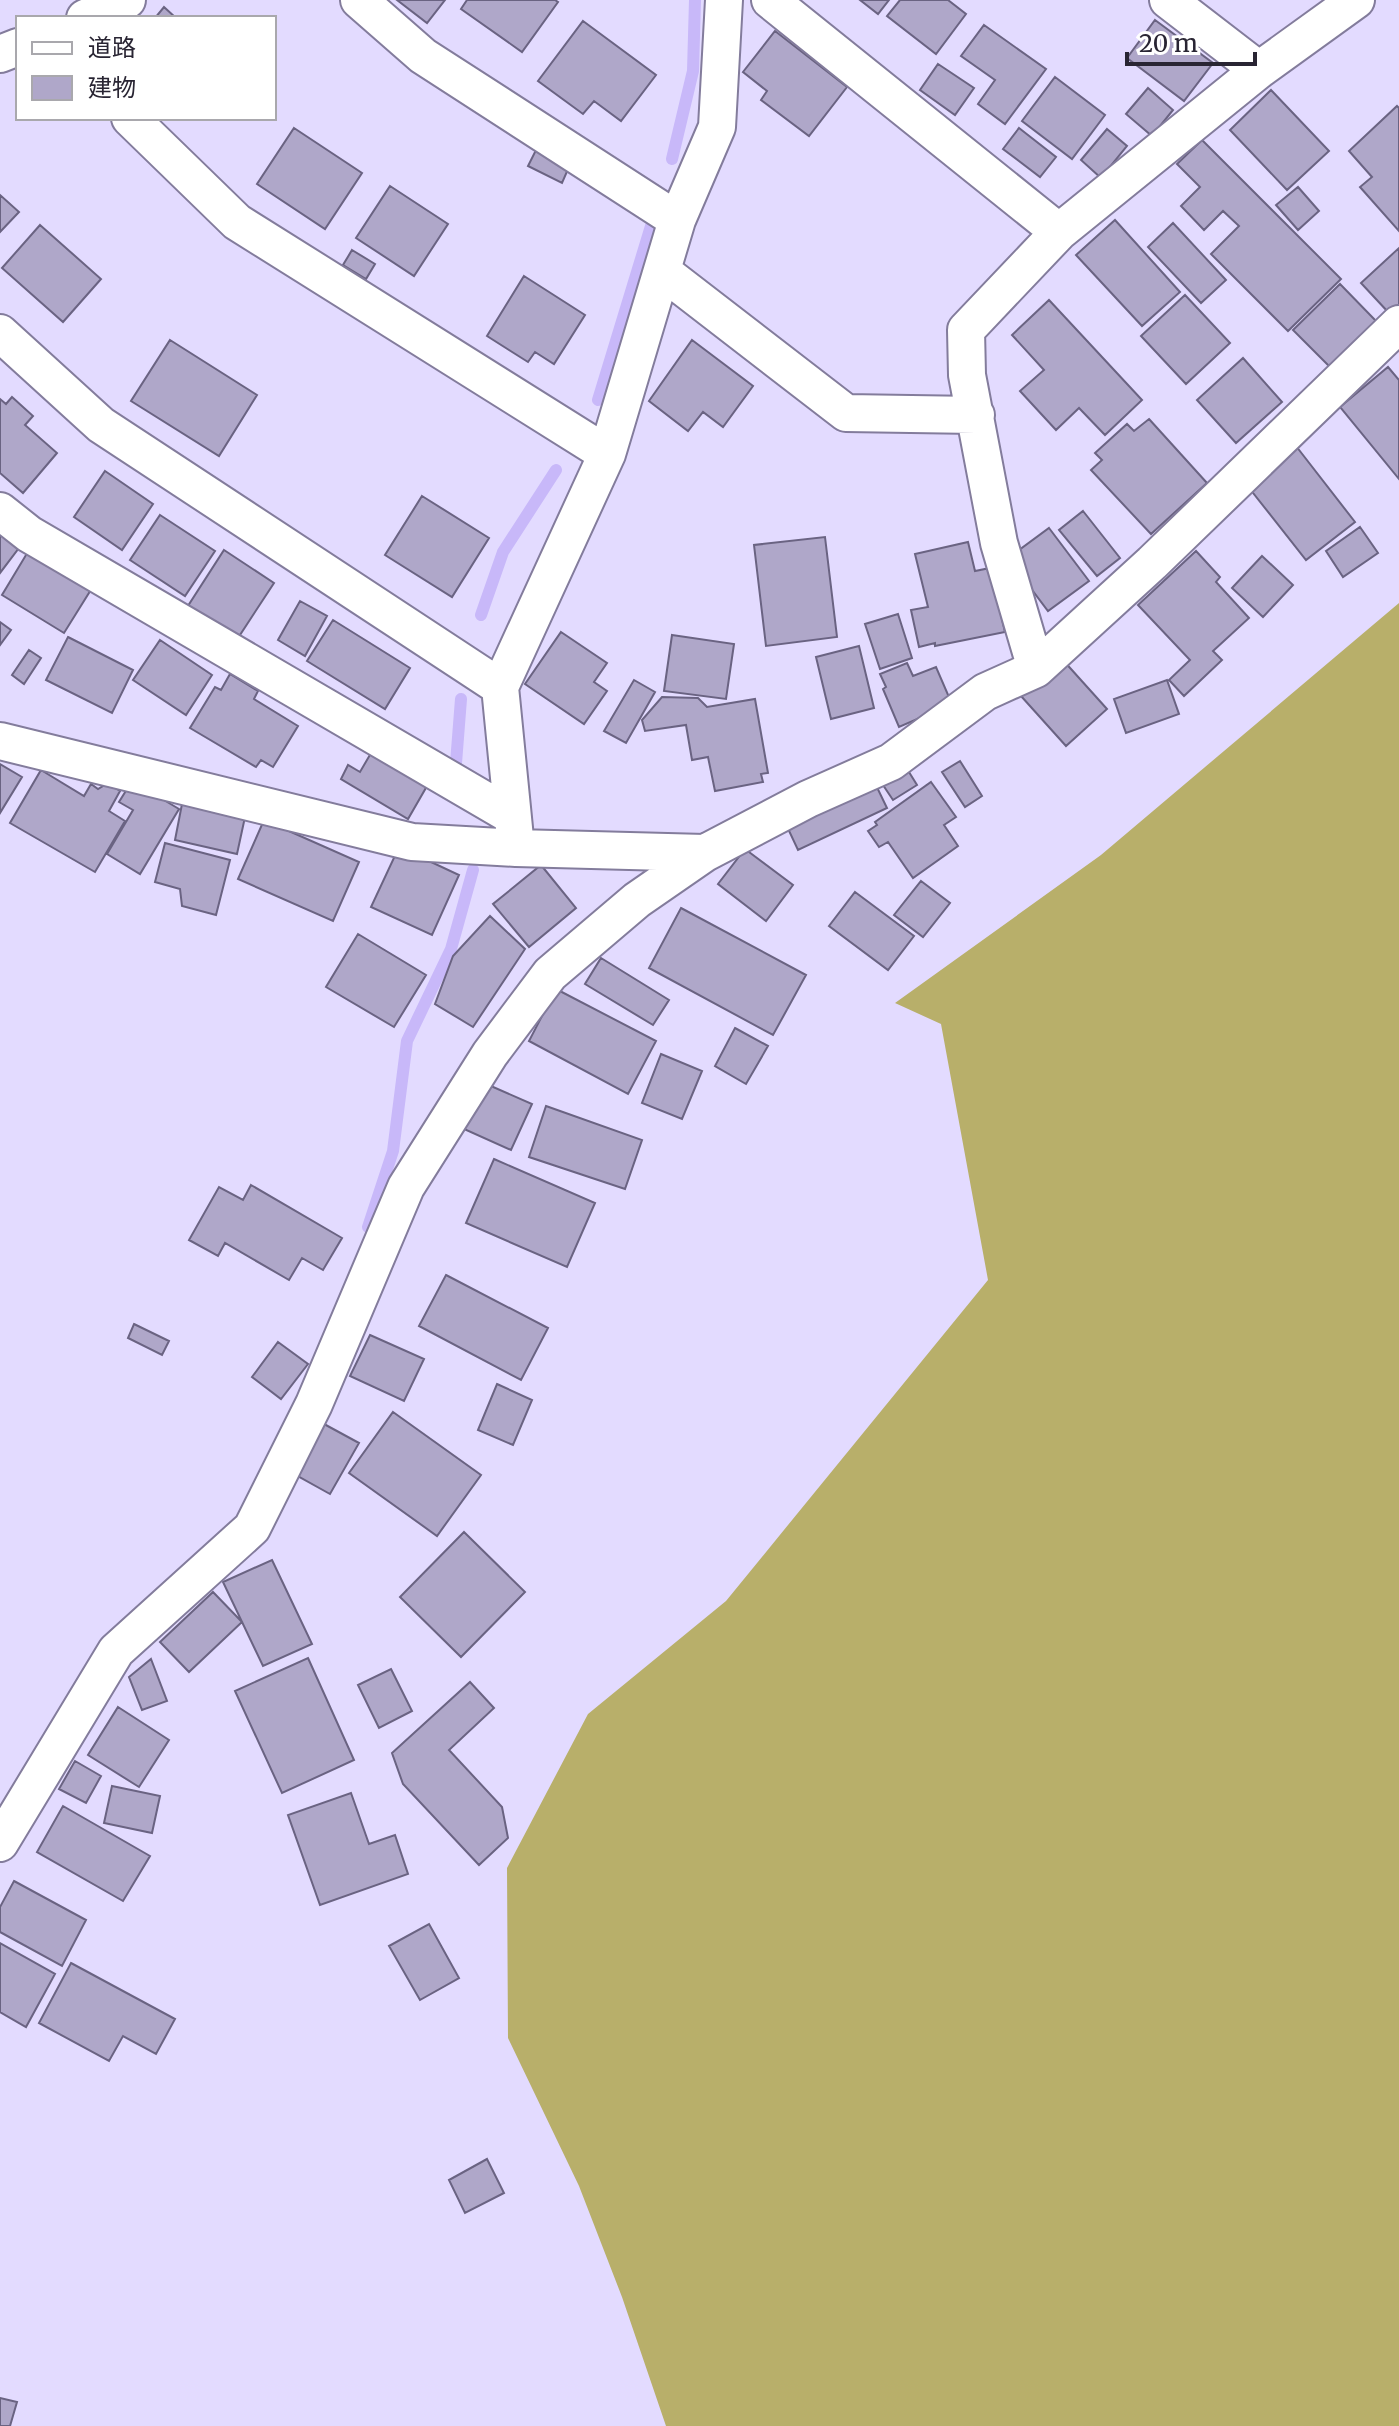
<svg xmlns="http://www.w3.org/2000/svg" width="1399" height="2426" viewBox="0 0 1399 2426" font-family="Merriweather,'Noto Sans JP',serif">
  <rect width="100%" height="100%" fill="#e3dbff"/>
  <path fill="#b8af6a" d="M 1399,603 L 1399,2426 L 666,2426 L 622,2297 L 579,2186 L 508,2038 L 507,1868 L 588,1714 L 726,1601 L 988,1280 L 941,1024 L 895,1003 L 1101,855 Z"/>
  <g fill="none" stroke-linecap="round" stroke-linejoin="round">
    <path stroke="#c8b8f9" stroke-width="12" d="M 672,159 L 693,71 L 695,0
      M 598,400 L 651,226
      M 481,615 L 503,552 L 556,470
      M 455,776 L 461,699
      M 368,1227 L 393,1151 L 407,1041 L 451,949 L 473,870"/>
  </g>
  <path fill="#afa7c9" stroke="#6a6382" stroke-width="2" d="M 397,0 L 445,0 L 427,23 Z
    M 467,0 L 555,0 L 558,2 L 522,52 L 461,9 Z
    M 860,0 L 889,0 L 878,14 Z
    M 900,0 L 948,0 L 966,14 L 936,54 L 887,16 Z
    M 164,7 L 176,18 L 155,18 Z
    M 1155,20 L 1213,63 L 1184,101 L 1127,58 Z
    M 583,21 L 656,75 L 621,121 L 594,101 L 583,114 L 538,81 Z
    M 984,25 L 1046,69 L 1005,124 L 978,104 L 995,80 L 961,56 Z
    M 775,31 L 847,87 L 809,136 L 761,100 L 767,91 L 743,72 Z
    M 938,64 L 974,88 L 955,115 L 920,90 Z
    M 1055,77 L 1105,115 L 1072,159 L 1022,121 Z
    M 1148,88 L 1173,110 L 1152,136 L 1126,114 Z
    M 1271,90 L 1329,151 L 1287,190 L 1230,130 Z
    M 1397,106 L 1399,108 L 1399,231 L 1360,187 L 1372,177 L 1349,151 Z
    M 294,128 L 362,173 L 325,229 L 257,184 Z
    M 1019,128 L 1056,157 L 1040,177 L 1003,149 Z
    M 1107,129 L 1127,146 L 1101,178 L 1081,160 Z
    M 1202,140 L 1341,279 L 1288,331 L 1211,254 L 1239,226 L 1223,211 L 1204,230 L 1181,206 L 1200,187 L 1177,164 Z
    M 536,150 L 569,167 L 562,183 L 528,166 Z
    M 390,186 L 448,224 L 414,276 L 356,238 Z
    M 1298,187 L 1319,211 L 1298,230 L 1276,205 Z
    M 0,195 L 19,212 L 0,232 Z
    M 1115,220 L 1180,292 L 1142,326 L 1076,255 Z
    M 1173,223 L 1226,280 L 1201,303 L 1148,247 Z
    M 40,225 L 101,279 L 63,322 L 2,268 Z
    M 1399,248 L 1399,304 L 1389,313 L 1361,283 Z
    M 352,250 L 375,264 L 366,279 L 343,265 Z
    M 524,276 L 585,315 L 554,364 L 535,352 L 528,362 L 487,336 Z
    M 1340,284 L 1377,322 L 1331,368 L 1293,330 Z
    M 1185,295 L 1230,343 L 1186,384 L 1141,336 Z
    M 1049,300 L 1142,400 L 1105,435 L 1079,408 L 1056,430 L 1020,391 L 1044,370 L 1012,335 Z
    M 170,340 L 257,395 L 219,456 L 131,401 Z
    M 692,340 L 753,386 L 723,427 L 703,412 L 688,431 L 649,401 Z
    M 1243,358 L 1282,402 L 1236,443 L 1197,400 Z
    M 1388,367 L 1399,380 L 1399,479 L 1340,407 Z
    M 12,397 L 33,416 L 25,425 L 57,453 L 23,493 L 0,473 L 0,399 L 6,404 Z
    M 1149,419 L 1207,483 L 1151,534 L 1091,470 L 1102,460 L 1095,453 L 1127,424 L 1134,431 Z
    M 1296,446 L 1355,522 L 1306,560 L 1246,484 Z
    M 105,471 L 153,504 L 122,550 L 74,517 Z
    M 422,496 L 489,538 L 452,597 L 385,555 Z
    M 1083,511 L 1120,558 L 1097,576 L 1059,530 Z
    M 160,515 L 215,551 L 185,596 L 130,560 Z
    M 0,521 L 25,540 L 0,573 Z
    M 1360,527 L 1378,553 L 1343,577 L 1326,551 Z
    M 1049,528 L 1089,581 L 1048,611 L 1008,558 Z
    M 825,537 L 837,637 L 766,646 L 754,545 Z
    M 968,542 L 975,571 L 990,568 L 1005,632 L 935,646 L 935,643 L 919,647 L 911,610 L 928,607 L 915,554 Z
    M 29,550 L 92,588 L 64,633 L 2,595 Z
    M 224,550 L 274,583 L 236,641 L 186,609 Z
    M 1196,551 L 1220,577 L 1216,582 L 1249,618 L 1213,651 L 1222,660 L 1184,696 L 1169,680 L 1190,660 L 1138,605 Z
    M 1262,556 L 1293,585 L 1263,617 L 1232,588 Z
    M 300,601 L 327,616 L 305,656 L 278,640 Z
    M 898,614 L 912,658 L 880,669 L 865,624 Z
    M 333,620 L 410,668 L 385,709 L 307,661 Z
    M 0,622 L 11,630 L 0,645 Z
    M 561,632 L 607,663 L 594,682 L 607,691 L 584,724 L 525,684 Z
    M 672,635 L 734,644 L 726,699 L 664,691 Z
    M 68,637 L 133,670 L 112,713 L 46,680 Z
    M 160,640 L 212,675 L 186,715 L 133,680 Z
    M 859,646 L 874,708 L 831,719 L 816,657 Z
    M 29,650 L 41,658 L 24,684 L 12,675 Z
    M 1062,659 L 1107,709 L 1066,746 L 1021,696 Z
    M 907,663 L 913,676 L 936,667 L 952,704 L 899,727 L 883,689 L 886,687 L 880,674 Z
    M 230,674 L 258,691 L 254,699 L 298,726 L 273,767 L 261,760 L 256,767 L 190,728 L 215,687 L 221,690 Z
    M 634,680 L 655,692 L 626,743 L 604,731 Z
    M 1167,680 L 1179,714 L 1126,733 L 1114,699 Z
    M 662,697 L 698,698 L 707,707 L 755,699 L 768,773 L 761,774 L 763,782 L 715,791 L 708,757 L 692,760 L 686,725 L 645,731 L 642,720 Z
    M 371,753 L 427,786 L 408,819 L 341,779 L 348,765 L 360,772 Z
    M 960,761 L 982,796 L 965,807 L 942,772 Z
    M 0,764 L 22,777 L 0,813 Z
    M 904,764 L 917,785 L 893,800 L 879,779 Z
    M 41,770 L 84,796 L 91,784 L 98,789 L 108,783 L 120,791 L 109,811 L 125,821 L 95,872 L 10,823 Z
    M 872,777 L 887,808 L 798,850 L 783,818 Z
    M 132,781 L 179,809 L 140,874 L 107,854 L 133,810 L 119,802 Z
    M 931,782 L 956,817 L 944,825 L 958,846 L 913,878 L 888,842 L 879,847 L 868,831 L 877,825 L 875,822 Z
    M 182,804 L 245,817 L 237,854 L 175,840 Z
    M 264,820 L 359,862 L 333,921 L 238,879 Z
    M 165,843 L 230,860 L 216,915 L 182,906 L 180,889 L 155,882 Z
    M 399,847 L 459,875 L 432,935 L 371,907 Z
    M 745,849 L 793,885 L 766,921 L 718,884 Z
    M 541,865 L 576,908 L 529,947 L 493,904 Z
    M 921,881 L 950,903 L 923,937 L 894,915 Z
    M 855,892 L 914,936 L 888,970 L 829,926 Z
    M 681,908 L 806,975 L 773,1035 L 649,968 Z
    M 490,916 L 525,949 L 473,1027 L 435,1004 L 453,956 Z
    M 358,934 L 426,975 L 394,1027 L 326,987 Z
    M 601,958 L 669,1000 L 653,1025 L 585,984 Z
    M 556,989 L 656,1041 L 628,1094 L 529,1041 Z
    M 735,1028 L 768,1046 L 746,1084 L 715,1066 Z
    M 661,1054 L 702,1071 L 682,1119 L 642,1103 Z
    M 484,1083 L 532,1104 L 511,1150 L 464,1129 Z
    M 546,1106 L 642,1140 L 625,1189 L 529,1157 Z
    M 494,1159 L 595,1203 L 567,1267 L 466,1223 Z
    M 251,1185 L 342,1238 L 323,1270 L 302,1258 L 289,1280 L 225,1243 L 218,1256 L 189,1240 L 219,1187 L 243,1200 Z
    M 446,1275 L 548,1328 L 521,1380 L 419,1326 Z
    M 134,1324 L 169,1341 L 162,1355 L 128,1338 Z
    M 370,1335 L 424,1359 L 404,1401 L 350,1376 Z
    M 278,1342 L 308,1364 L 281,1399 L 252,1377 Z
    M 497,1384 L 532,1400 L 513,1445 L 478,1430 Z
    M 393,1412 L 481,1475 L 437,1536 L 349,1473 Z
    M 324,1424 L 359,1443 L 330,1494 L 296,1475 Z
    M 464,1532 L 525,1592 L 461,1657 L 400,1597 Z
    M 272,1560 L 312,1644 L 263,1666 L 223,1582 Z
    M 213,1592 L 242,1622 L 189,1672 L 160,1642 Z
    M 308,1658 L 354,1760 L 282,1793 L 235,1691 Z
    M 151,1659 L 167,1701 L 142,1710 L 129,1677 Z
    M 391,1669 L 412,1711 L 379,1728 L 358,1685 Z
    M 470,1682 L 494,1708 L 449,1750 L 502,1807 L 508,1838 L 479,1865 L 403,1784 L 392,1753 Z
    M 118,1707 L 169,1740 L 139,1787 L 88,1755 Z
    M 75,1761 L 101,1776 L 86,1803 L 59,1789 Z
    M 112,1786 L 160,1796 L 152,1833 L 104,1823 Z
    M 351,1793 L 369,1844 L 395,1835 L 408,1874 L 320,1905 L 288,1815 Z
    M 63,1806 L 150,1856 L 123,1901 L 37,1852 Z
    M 14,1881 L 86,1920 L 62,1966 L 0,1932 L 0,1907 Z
    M 429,1924 L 459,1978 L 420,2000 L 389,1946 Z
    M 0,1943 L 55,1974 L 26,2027 L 0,2012 Z
    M 71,1963 L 175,2019 L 156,2054 L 123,2036 L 109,2061 L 39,2023 Z
    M 487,2159 L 504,2193 L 465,2213 L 449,2180 Z
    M 0,2398 L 17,2402 L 10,2426 L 0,2426 Z"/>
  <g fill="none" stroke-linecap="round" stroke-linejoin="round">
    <g stroke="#837c9c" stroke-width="40">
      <path id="minor" d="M 359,0 L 423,56 L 677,220
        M 770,0 L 1059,232
        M 1168,0 L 1259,70
        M 85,18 L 127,0
        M 0,54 L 18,47
        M 130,118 L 237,222 L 607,454
        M 662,271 L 846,413 L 976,415
        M 0,333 L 101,425 L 500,687
        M 0,511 L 29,534 L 512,816
        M 1036,669 L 999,543 L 967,375 L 966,330 L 1059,232 L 1259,70 L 1356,0
        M 0,741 L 412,842 L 516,848 L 705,853
        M 516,848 L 500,687 L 607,454 L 677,220 L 717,127 L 724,0
        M 0,1843 L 116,1651 L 252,1528 L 314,1404 L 406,1187 L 490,1054 L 550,974 L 637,900 L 705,853 L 808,799 L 891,762 L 985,692 L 1036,669 L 1152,563 L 1399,324"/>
    </g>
    <use href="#minor" stroke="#fff" stroke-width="36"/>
  </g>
  <rect x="16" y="16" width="260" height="104" fill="#ffffff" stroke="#a9a8ad" stroke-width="2"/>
  <rect x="32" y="42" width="40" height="12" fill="#ffffff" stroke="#a9a8ad" stroke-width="2"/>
  <text x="88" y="56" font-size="24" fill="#292533">道路</text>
  <rect x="32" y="76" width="40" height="24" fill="#afa7c9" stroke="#a9a8ad" stroke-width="2"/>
  <text x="88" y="96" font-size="24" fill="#292533">建物</text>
  <path d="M1127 52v12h128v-12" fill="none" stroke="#292533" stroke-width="4"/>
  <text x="1139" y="52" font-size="24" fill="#292533" stroke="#ffffff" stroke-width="6" paint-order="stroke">20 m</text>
</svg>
